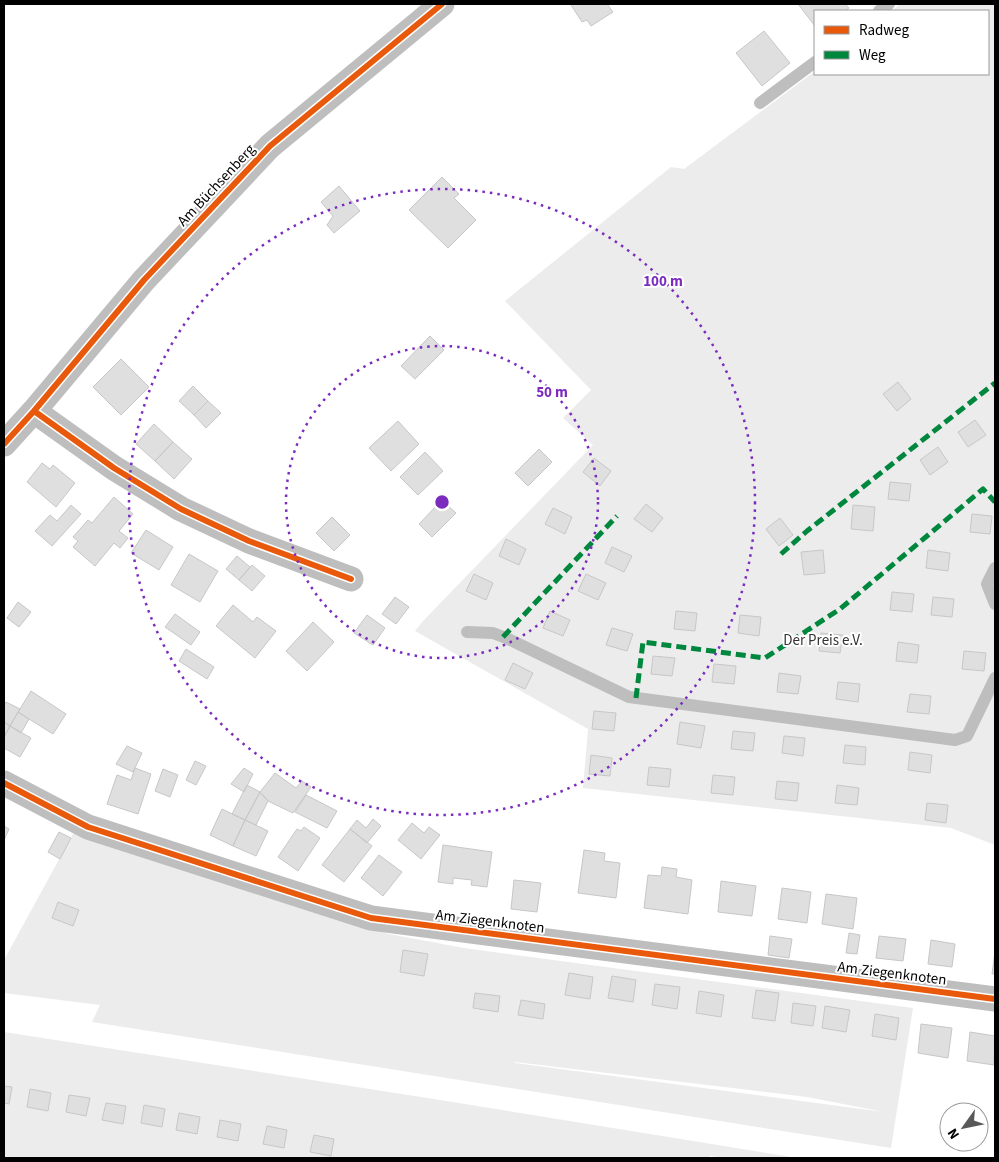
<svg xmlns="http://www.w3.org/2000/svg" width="999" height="1162" viewBox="0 0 999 1162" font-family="'Source Sans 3',sans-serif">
  <rect width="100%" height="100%" fill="#fff"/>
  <path fill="#ececec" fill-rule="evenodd" d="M 900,4 L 995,4 L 995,845 L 951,828 L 583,788 L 588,729 L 415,631 L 423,621 L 593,445 L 563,418 L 591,390 L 505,301 L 671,167 L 684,169 L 815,71 L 815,74 L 988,74 L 988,11 L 891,11 Z
    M 74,832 L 389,934 L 464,948 L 913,1008 L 891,1148 L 92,1022 L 100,1005 L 4,993 L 4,960 ZM 515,1062 L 807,1097 L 884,1112 L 515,1063 Z
    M 4,1032 L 434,1099 L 798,1158 L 723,1158 L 710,1156 L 708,1158 L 4,1158 Z"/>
  <path fill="#dfdfdf" stroke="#c7c7c7" d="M 572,4 L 607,4 L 613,12 L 591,26 L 587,20 L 582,22 L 571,5 Z
    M 798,4 L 845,4 L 849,8 L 845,11 L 815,11 L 815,26 Z
    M 764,31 L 790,63 L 762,86 L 736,53 Z
    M 442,177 L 459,194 L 454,198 L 476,220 L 448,248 L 409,210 Z
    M 339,186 L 360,211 L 334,233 L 327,225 L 333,216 L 321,202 Z
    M 430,336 L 444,350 L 415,379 L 401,366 Z
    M 121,359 L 149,387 L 121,415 L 93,387 Z
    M 898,382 L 911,399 L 897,411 L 883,394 Z
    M 193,386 L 208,401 L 194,415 L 179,401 Z
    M 208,401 L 221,413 L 206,428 L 194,415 Z
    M 975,420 L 986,435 L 968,447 L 958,432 Z
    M 398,421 L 419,444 L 391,471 L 369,448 Z
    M 154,424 L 173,442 L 155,461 L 136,444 Z
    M 173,442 L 192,459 L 174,479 L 155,461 Z
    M 938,447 L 948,462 L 930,475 L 920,460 Z
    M 539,449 L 552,462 L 528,486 L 515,473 Z
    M 425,452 L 443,471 L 418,495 L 400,477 Z
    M 594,458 L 611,471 L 600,486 L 583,472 Z
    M 42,463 L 50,469 L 53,465 L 75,483 L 56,507 L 27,482 Z
    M 890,482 L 911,484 L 909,501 L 888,499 Z
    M 114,497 L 133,514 L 119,531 L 128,538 L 120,548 L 114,543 L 95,566 L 73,547 L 78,541 L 73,537 L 88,520 L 92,523 Z
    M 442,500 L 456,513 L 432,537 L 419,524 Z
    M 646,504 L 663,518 L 652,532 L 634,519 Z
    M 71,505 L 81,514 L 52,546 L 35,531 L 50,515 L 57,521 Z
    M 853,505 L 875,507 L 873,531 L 851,529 Z
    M 553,508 L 572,517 L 565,534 L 545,524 Z
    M 972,514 L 992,516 L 990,534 L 970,532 Z
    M 332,517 L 350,535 L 334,551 L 316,533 Z
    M 780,518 L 793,535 L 779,546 L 766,529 Z
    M 146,530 L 173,547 L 159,570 L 131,553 Z
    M 506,539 L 526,549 L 519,565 L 499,556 Z
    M 612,547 L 632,556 L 624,572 L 605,563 Z
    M 823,550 L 825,573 L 804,575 L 801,552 Z
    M 928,550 L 950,553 L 948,571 L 926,568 Z
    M 189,554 L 218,571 L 200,602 L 171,585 Z
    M 237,556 L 250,567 L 239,580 L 226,569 Z
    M 252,565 L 265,576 L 252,591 L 239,580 Z
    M 474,574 L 493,583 L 486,600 L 466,591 Z
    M 586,574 L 606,583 L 598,600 L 578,591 Z
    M 892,592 L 914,594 L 912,612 L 890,610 Z
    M 395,597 L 409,607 L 396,624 L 382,614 Z
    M 933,597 L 954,599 L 952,617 L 931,615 Z
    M 18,602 L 31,612 L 19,627 L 7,618 Z
    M 233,605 L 253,622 L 257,617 L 276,631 L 255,658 L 216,626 Z
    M 550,611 L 570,620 L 563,636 L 543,628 Z
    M 676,611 L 697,613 L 695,631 L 674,629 Z
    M 175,614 L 200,632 L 191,645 L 165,627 Z
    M 367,615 L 385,628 L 373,645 L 354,633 Z
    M 740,615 L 761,617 L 759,636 L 738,633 Z
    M 313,622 L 334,642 L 307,671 L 286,651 Z
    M 612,628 L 633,634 L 627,651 L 606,645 Z
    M 821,633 L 843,635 L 840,653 L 819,651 Z
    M 898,642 L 919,645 L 917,663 L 896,661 Z
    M 186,649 L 214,667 L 207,679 L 179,661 Z
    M 964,651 L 986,653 L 984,671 L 962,669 Z
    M 653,656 L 675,658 L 672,676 L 651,674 Z
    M 513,663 L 533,673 L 525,689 L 505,680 Z
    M 714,664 L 736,666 L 734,684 L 712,682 Z
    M 779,673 L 801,676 L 798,694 L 777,692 Z
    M 838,682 L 860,684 L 858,702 L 836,699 Z
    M 31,691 L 66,714 L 53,734 L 18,712 Z
    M 910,694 L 931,696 L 929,714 L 907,712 Z
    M 6,702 L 20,709 L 10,726 L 4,722 L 4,705 Z
    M 594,711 L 616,713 L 614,731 L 592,729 Z
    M 18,712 L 29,719 L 21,733 L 10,726 Z
    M 4,722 L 10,726 L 4,737 Z
    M 680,722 L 705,726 L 701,748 L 677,744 Z
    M 10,726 L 31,738 L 20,757 L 4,748 L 4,737 Z
    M 733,731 L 755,733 L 753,751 L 731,749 Z
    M 784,736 L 805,738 L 803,756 L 782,753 Z
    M 845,745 L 866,747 L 865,765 L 843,763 Z
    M 127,746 L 142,753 L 133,772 L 116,764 Z
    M 910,752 L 932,755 L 930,773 L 908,770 Z
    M 591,755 L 612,758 L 610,776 L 589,774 Z
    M 195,761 L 206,766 L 196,785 L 186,780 Z
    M 649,767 L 671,769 L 669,787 L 647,785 Z
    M 135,768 L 151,774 L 138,814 L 107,804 L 117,775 L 131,780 Z
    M 244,768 L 253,774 L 244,792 L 231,784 Z
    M 163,769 L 178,775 L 170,797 L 155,791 Z
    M 275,773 L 296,788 L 302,781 L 311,787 L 293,813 L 268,801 L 260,792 Z
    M 713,775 L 735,777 L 733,795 L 711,793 Z
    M 777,781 L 799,783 L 797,801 L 775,799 Z
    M 247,785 L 260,792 L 245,820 L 232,814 Z
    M 837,785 L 859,788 L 857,805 L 835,803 Z
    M 260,792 L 268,801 L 256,825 L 245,820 Z
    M 306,795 L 337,811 L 327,828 L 295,812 Z
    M 927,803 L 948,805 L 946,823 L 925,820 Z
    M 222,809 L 245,820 L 233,846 L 210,835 Z
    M 373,819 L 381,826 L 367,843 L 350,829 L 357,820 L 366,828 Z
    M 245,820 L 268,831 L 256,856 L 233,846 Z
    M 412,823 L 424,833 L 429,827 L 440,835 L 421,859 L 398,840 Z
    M 4,826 L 9,829 L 4,840 Z
    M 304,827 L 320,838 L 298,871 L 278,857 L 297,829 L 301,831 Z
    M 350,829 L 372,846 L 344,882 L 322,865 Z
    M 59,832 L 71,838 L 60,859 L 48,852 Z
    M 443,845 L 492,852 L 487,887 L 471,885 L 472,880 L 453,878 L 453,884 L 438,882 Z
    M 584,850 L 605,853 L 604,861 L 620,863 L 616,898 L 578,893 Z
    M 379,855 L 402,872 L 383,896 L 361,878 Z
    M 662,867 L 677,869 L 676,877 L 692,880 L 688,914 L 644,908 L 648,875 L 661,876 Z
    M 514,880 L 541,883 L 537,912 L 511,909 Z
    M 721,881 L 756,886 L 752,916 L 718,912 Z
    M 782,888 L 811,892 L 807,923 L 778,919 Z
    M 826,894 L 857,898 L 853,929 L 822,924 Z
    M 58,902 L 79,910 L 73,926 L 52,918 Z
    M 849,933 L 860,935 L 857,954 L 846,953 Z
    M 770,936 L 792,939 L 789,958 L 768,955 Z
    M 879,936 L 906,939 L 903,961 L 876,958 Z
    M 931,940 L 955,944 L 952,967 L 928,964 Z
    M 403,950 L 428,954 L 424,976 L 400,972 Z
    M 995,952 L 995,974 L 992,974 Z
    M 569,973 L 593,977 L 590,999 L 565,995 Z
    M 612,976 L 636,980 L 633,1002 L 608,998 Z
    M 655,984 L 680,987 L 677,1009 L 652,1005 Z
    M 756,990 L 779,993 L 775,1021 L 752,1018 Z
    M 699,991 L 724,995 L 721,1017 L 696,1013 Z
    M 475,993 L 500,996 L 498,1012 L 473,1008 Z
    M 521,1000 L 545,1004 L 543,1019 L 518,1015 Z
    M 793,1003 L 816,1006 L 813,1026 L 791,1023 Z
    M 825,1006 L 850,1010 L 846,1032 L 822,1028 Z
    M 875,1014 L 899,1018 L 896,1040 L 872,1036 Z
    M 921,1024 L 952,1028 L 948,1058 L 918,1053 Z
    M 970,1032 L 995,1036 L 994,1065 L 967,1061 Z
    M 4,1086 L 12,1087 L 9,1104 L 4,1103 Z
    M 30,1089 L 51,1093 L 48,1111 L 27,1107 Z
    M 69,1095 L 90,1098 L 86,1116 L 66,1112 Z
    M 106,1103 L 126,1106 L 123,1124 L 102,1120 Z
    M 144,1105 L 165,1109 L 162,1127 L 141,1123 Z
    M 179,1113 L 200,1117 L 197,1134 L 176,1130 Z
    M 220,1120 L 241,1124 L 238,1141 L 217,1137 Z
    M 267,1126 L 287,1130 L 284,1148 L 263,1144 Z
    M 314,1135 L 334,1139 L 331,1156 L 310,1152 Z"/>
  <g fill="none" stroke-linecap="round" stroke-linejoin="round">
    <path stroke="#bebebe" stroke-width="12" d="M 879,11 L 889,4
      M 760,103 L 815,62
      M 995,568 L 987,584 L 995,604
      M 467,632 L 493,633 L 506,638 L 629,697 L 955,740 L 967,736 L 995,678"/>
    <path stroke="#bebebe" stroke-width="25" d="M 34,411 L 114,468 L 181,509 L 249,541 L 351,579
      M 4,444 L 34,411 L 144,280 L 270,146 L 442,4
      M 4,783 L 88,827 L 371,918 L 995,999"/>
    <path stroke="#00873e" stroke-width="5" stroke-dasharray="10 5" stroke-linecap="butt" d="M 781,554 L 807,531 L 995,383
      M 503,637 L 617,516
      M 636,698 L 643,642 L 765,658 L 840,609 L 983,489 L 995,502"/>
    <g stroke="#fff" stroke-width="9">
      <path id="cycleway" d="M 34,411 L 114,468 L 181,509 L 249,541 L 351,579
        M 4,444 L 34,411 L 144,280 L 270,146 L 442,4
        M 4,783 L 88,827 L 371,918 L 995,999"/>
    </g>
    <use href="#cycleway" stroke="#e8590c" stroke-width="6"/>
  </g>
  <g fill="none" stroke="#7b2cbf" stroke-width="2.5" stroke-dasharray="2.5 5">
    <circle cx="442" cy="502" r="156"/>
    <circle cx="442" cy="502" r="313"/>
  </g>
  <g text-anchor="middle" stroke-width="4" stroke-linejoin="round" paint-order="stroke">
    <g font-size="15" fill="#000" stroke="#fff">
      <text transform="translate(216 185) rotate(-47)" y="5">Am Büchsenberg</text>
      <text transform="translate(490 921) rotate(7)" y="5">Am Ziegenknoten</text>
      <text transform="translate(892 973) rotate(7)" y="5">Am Ziegenknoten</text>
    </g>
    <g font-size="15" fill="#333" stroke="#fff">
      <text x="823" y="645">Der Preis e.V.</text>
    </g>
  </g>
  <circle cx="442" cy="502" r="8" fill="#7b2cbf" stroke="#fff" stroke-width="2.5"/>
  <g font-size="15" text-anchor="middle" font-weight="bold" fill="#7b2cbf" stroke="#fff" stroke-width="4" stroke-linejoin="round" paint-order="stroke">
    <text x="663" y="286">100 m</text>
    <text x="552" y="397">50 m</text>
  </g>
  <rect width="999" height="1162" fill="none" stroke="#000000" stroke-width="10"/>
  <rect x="814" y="10" width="175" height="65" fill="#ffffff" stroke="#999999"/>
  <rect x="824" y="26" width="25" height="8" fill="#e8590c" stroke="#999999"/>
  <text x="859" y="35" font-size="15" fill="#000000">Radweg</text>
  <rect x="824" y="51" width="25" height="8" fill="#00873e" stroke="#999999"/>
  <text x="859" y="60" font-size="15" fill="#000000">Weg</text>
  <g transform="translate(964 1127) rotate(237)"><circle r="24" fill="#ffffff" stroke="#999999"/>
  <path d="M0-4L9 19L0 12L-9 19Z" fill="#595959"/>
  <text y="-8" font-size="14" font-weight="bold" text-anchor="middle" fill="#000000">N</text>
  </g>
</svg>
